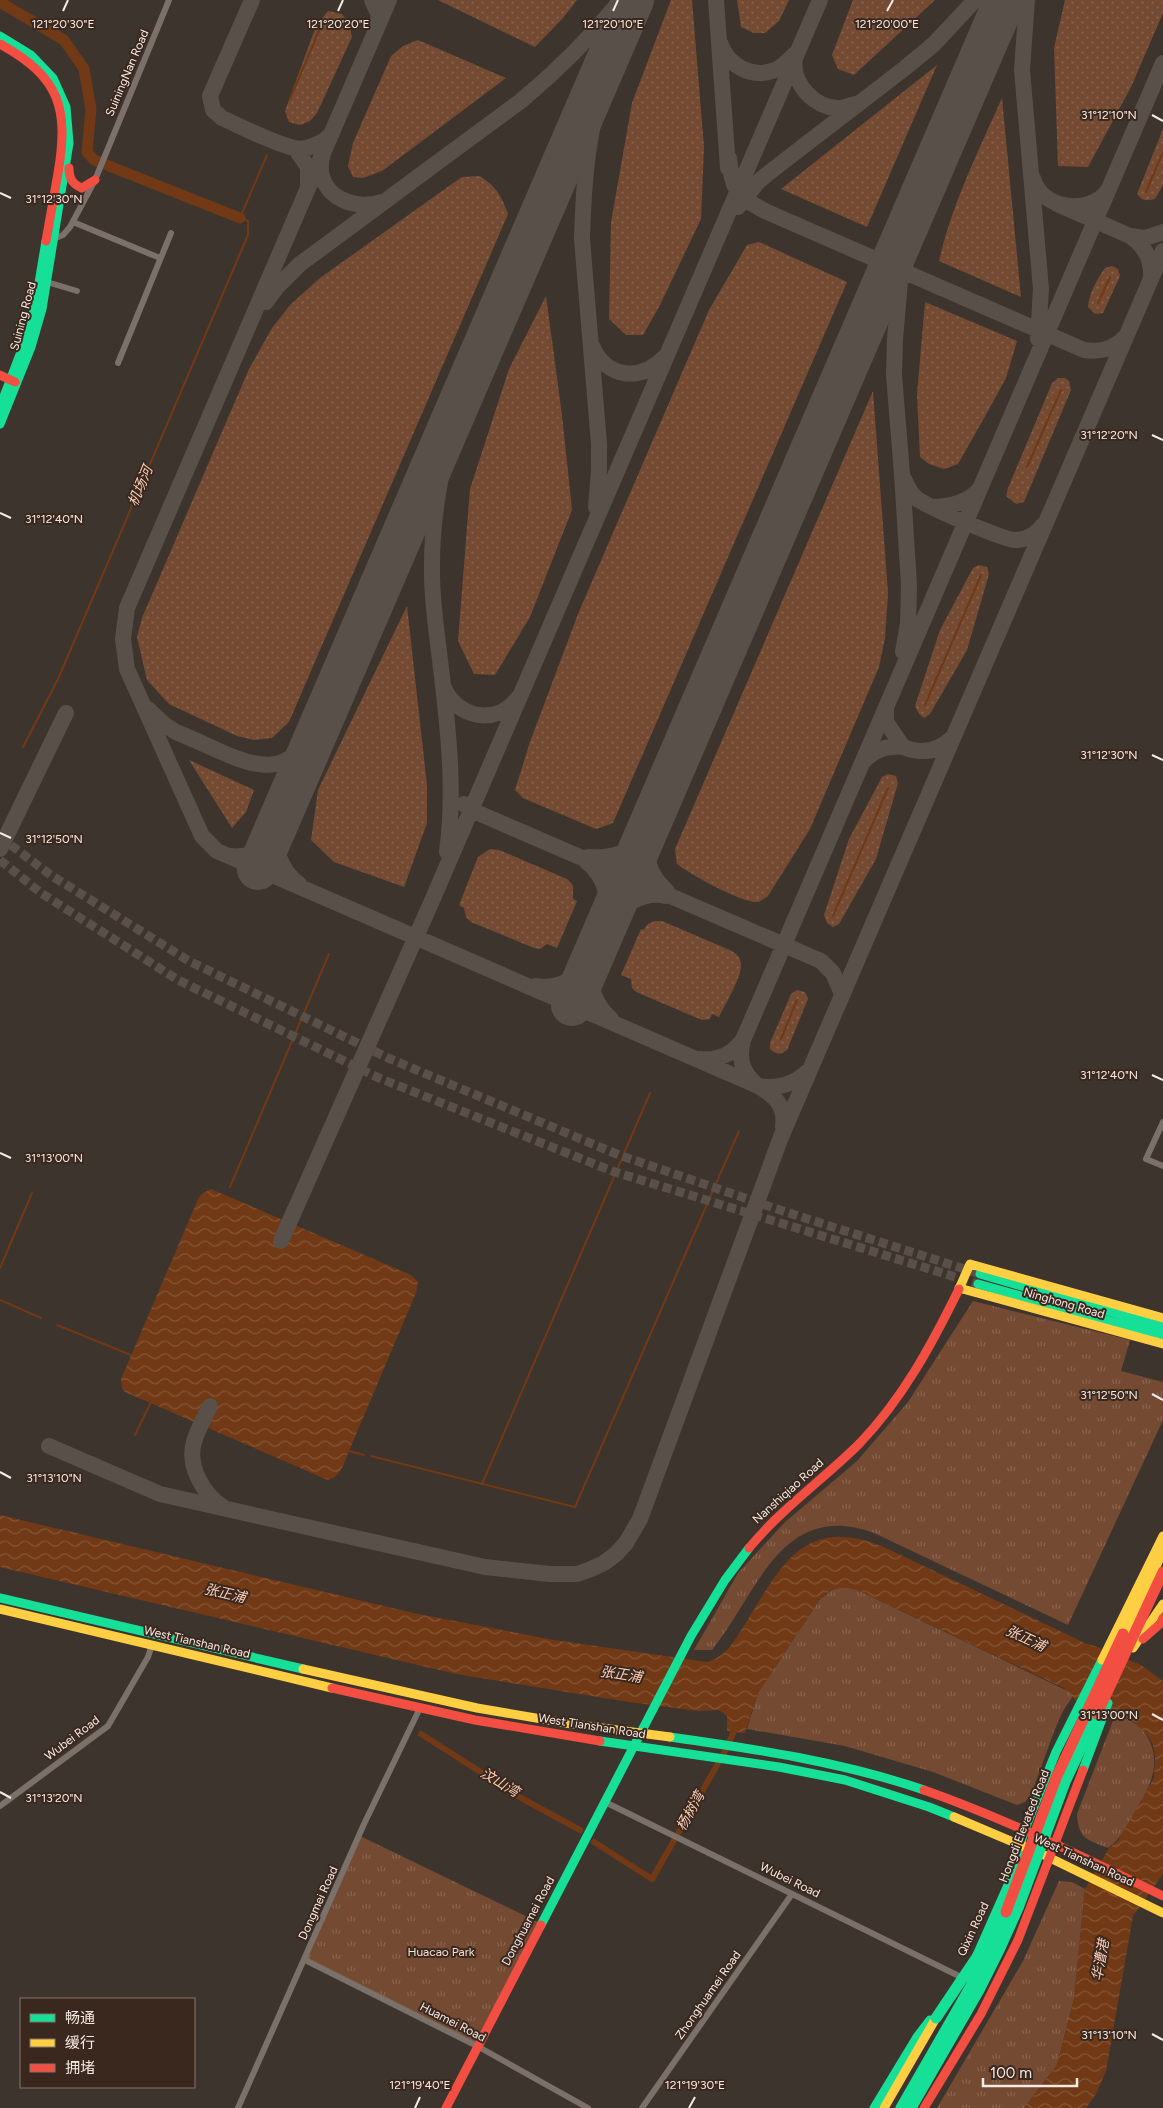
<svg xmlns="http://www.w3.org/2000/svg" width="1163" height="2108" viewBox="0 0 1163 2108" font-family="Figtree,'Noto Sans SC',sans-serif">
  <defs>
    <pattern id="grass-dots" width="8" height="8" patternUnits="userSpaceOnUse" patternTransform="scale(1.25)"><rect width="8" height="8" fill="#744a33"/><path d="M2 2h.1M6 6h.1" fill="none" stroke="#886450" stroke-width="1.8" stroke-linecap="round"/></pattern>
    <pattern id="park-tufts" width="24" height="20" patternUnits="userSpaceOnUse" patternTransform="scale(1.25)"><rect width="24" height="20" fill="#744a33"/><path d="M3 7l-1-3M5 7V3M7 7l1-3M15 17l-1-3M17 17v-4M19 17l1-3" fill="none" stroke="#886450"/></pattern>
    <pattern id="water-waves" width="16" height="10" patternUnits="userSpaceOnUse" patternTransform="scale(1.25)"><rect width="16" height="10" fill="#713915"/><path d="M0 5q4-4 8 0t8 0" fill="none" stroke="#865637"/></pattern>
  </defs>
  <rect width="100%" height="100%" fill="#3e342e"/>
  <path fill="url(#grass-dots)" d="M 438,0 L 577,0 L 563,18 L 535,47 Z
    M 671,0 L 692,0 L 704,147 L 701,219 L 660,305 L 643,335 L 626,335 L 609,319 L 611,222 L 632,103 Z
    M 737,0 L 789,0 L 779,21 L 765,33 L 754,33 L 741,27 Z
    M 853,0 L 935,0 L 854,75 L 838,69 L 832,55 Z
    M 1065,0 L 1163,0 L 1163,13 L 1131,87 L 1088,167 L 1058,166 L 1054,48 Z
    M 328,11 L 342,14 L 349,23 L 352,37 L 317,113 L 310,121 L 300,125 L 289,122 L 285,111 L 316,26 Z
    M 418,40 L 506,78 L 382,171 L 363,178 L 353,177 L 348,166 L 353,143 L 391,56 L 403,46 Z
    M 937,65 L 867,227 L 781,189 Z
    M 1002,98 L 1021,297 L 939,261 C 952,204 978,152 1002,98 Z
    M 1163,129 L 1163,185 L 1155,199 C 1146,201 1142,201 1137,194 Z
    M 480,176 C 497,188 501,195 508,214 L 289,722 L 272,738 L 254,740 L 237,736 L 169,704 L 147,680 L 137,637 L 142,618 L 249,369 L 272,328 L 291,304 L 320,278 L 449,186 L 462,177 Z
    M 759,242 L 847,282 L 613,823 L 596,829 L 523,798 L 515,790 L 530,742 L 578,614 L 709,310 L 747,245 Z
    M 1112,266 L 1118,269 L 1120,276 L 1103,313 L 1095,314 L 1088,307 C 1089,294 1097,279 1105,268 Z
    M 546,296 L 562,415 L 572,510 L 530,617 L 495,675 L 474,674 L 458,641 L 470,489 L 509,369 Z
    M 925,302 L 1017,341 L 1006,378 L 988,411 L 958,464 L 944,469 L 929,464 L 920,457 L 917,394 Z
    M 1058,378 L 1065,378 L 1069,381 L 1071,390 L 1024,502 L 1016,504 L 1006,496 L 1008,488 L 1052,383 Z
    M 873,391 L 888,593 L 885,638 L 879,667 L 810,829 L 768,896 C 765,898 761,901 758,902 C 744,904 689,874 677,864 L 675,849 Z
    M 979,565 L 987,567 L 989,574 L 967,650 L 930,714 L 924,718 L 919,714 L 915,706 L 940,630 L 973,568 Z
    M 407,606 L 427,785 L 427,823 L 404,887 L 334,862 L 311,840 L 318,790 Z
    M 189,760 L 254,790 L 246,812 L 232,828 Z
    M 888,774 L 896,776 L 898,783 L 876,859 L 839,924 L 833,927 L 827,923 L 824,915 L 849,839 L 882,777 Z
    M 490,849 L 499,850 L 567,879 L 573,885 L 573,899 L 577,901 L 557,948 L 547,944 L 540,949 L 534,948 L 471,922 L 466,917 L 464,908 L 459,905 L 478,857 Z
    M 655,921 L 662,921 L 732,951 C 737,955 740,957 741,964 C 742,977 725,1004 719,1017 L 712,1014 L 710,1019 L 702,1020 L 636,992 L 632,988 L 631,979 L 621,975 L 641,929 L 643,930 L 648,924 Z
    M 797,990 L 805,992 L 808,999 L 787,1050 C 780,1055 777,1055 770,1049 L 770,1043 L 791,994 Z"/>
  <path fill="url(#park-tufts)" d="M 973,1301 L 1130,1340 L 1121,1371 L 1163,1382 L 1163,1420 L 1068,1625 L 874,1533 C 781,1499 758,1593 712,1650 L 694,1650 L 738,1573 L 784,1523 L 857,1461 L 908,1402 Z
    M 842,1587 L 855,1589 L 1070,1692 L 1073,1696 L 1063,1711 L 1055,1729 L 1031,1795 L 1025,1802 L 1017,1805 L 933,1772 L 845,1746 L 747,1729 L 758,1693 L 820,1599 L 835,1588 Z
    M 1122,1717 C 1134,1721 1142,1727 1148,1738 C 1163,1765 1148,1790 1134,1814 C 1126,1827 1121,1839 1108,1848 C 1088,1840 1078,1839 1077,1814 L 1114,1718 Z
    M 360,1836 L 542,1924 L 477,2046 L 305,1960 Z
    M 1059,1881 L 1072,1882 L 1085,1889 L 1074,1999 L 1057,2065 L 1024,2108 L 937,2108 L 1023,1961 Z"/>
  <path fill="url(#water-waves)" d="M 211,1189 L 411,1275 L 418,1282 L 416,1293 L 349,1451 C 344,1462 341,1477 328,1480 L 125,1392 L 122,1388 L 121,1379 L 199,1197 L 203,1193 Z
    M 0,1515 L 418,1614 L 554,1640 L 707,1662 C 725,1657 732,1644 742,1629 C 780,1569 802,1512 886,1548 L 1087,1644 L 1095,1646 L 1141,1665 L 1163,1681 L 1163,1874 L 1133,1916 L 1106,2071 L 1096,2094 L 1086,2108 L 1024,2108 L 1057,2065 L 1074,1999 L 1085,1889 L 1109,1848 L 1118,1841 L 1154,1778 L 1155,1757 L 1153,1745 L 1148,1736 L 1134,1722 L 1127,1718 L 1109,1717 L 1077,1702 L 1064,1688 L 855,1589 C 841,1586 831,1588 820,1599 L 758,1693 L 745,1733 L 727,1731 L 727,1716 L 719,1710 L 698,1711 L 629,1702 L 456,1674 L 0,1567 Z"/>
  <g fill="none" stroke-linecap="round" stroke-linejoin="round">
    <path stroke="#713915" stroke-width="2" d="M 290,99 L 324,19
      M 1146,192 L 1163,152
      M 1098,303 L 1110,277
      M 1027,467 L 1061,390
      M 925,705 L 981,575
      M 23,747 L 58,679 L 248,235 L 248,221 L 240,218 L 267,155
      M 833,916 L 888,788
      M 781,1039 L 797,1000
      M 230,1187 L 329,954
      M 0,1268 L 32,1193
      M 0,1300 L 41,1318
      M 57,1325 L 131,1355
      M 135,1435 L 151,1402
      M 349,1451 L 364,1455
      M 371,1456 L 575,1507 L 739,1131
      M 482,1484 L 650,1093"/>
    <path stroke="#713915" stroke-width="6" d="M 421,1734 L 523,1799 L 580,1830
      M 594,1842 L 652,1879 L 724,1753 L 737,1725"/>
    <path stroke="#713915" stroke-width="11" d="M 0,2 L 64,40 L 84,69 L 91,109 L 87,152 L 94,160 L 240,218"/>
    <path stroke="#5a504a" stroke-width="16" d="M 252,0 L 210,96 L 213,110 L 222,118 C 242,127 273,143 294,148 C 306,151 324,143 332,133
      M 372,0 L 379,15 L 377,26
      M 389,0 L 127,608 L 123,639 L 127,669 L 202,836 L 217,851 L 758,1086 C 775,1096 786,1106 783,1127
      M 716,0 L 728,168
      M 1027,0 L 1022,70 L 1041,289 L 1038,339
      M 720,43 C 728,66 752,79 775,70 C 783,67 788,60 794,55
      M 795,59 C 791,83 815,109 840,108 C 845,108 850,105 855,104
      M 295,148 L 308,167 L 308,185
      M 322,157 C 314,193 351,212 381,202
      M 729,158 C 733,193 737,196 767,212 L 1084,350 C 1100,352 1113,350 1125,337
      M 1033,178 C 1041,210 1090,216 1108,190
      M 1057,204 L 1130,236 L 1145,238 L 1163,232
      M 738,207 L 757,183 L 766,175 L 905,68 L 934,44 L 975,0
      M 1130,236 C 1145,246 1152,259 1151,277
      M 266,302 L 277,287 L 300,264 L 522,100 C 558,70 591,37 621,0
      M 592,346 C 607,379 640,382 665,357
      M 904,479 C 907,486 910,493 916,498 C 927,507 1002,539 1015,540 C 1027,540 1038,533 1044,524
      M 596,507 L 599,470 L 599,444 L 582,239 C 583,200 585,162 593,124 C 600,91 612,59 621,27
      M 932,507 C 950,507 966,503 978,491
      M 903,652 L 908,624 L 909,585 L 902,474 L 894,375 L 895,339 L 901,270 L 932,168
      M 444,688 C 457,718 497,726 517,699
      M 148,709 L 165,725 L 176,732 C 193,739 210,747 226,754 C 266,771 286,770 315,736
      M 886,709 L 886,722 L 903,747 C 921,754 938,752 952,738
      M 863,762 C 875,749 886,746 903,747
      M 464,804 L 471,810 L 821,961 L 833,973 L 842,994
      M 278,824 C 272,846 280,870 299,884
      M 649,828 C 643,853 647,874 667,891
      M 0,849 L 66,713
      M 447,852 C 456,786 447,718 439,652 C 436,626 432,600 432,573 C 431,509 445,445 467,385
      M 230,856 C 248,859 261,851 272,838
      M 588,857 C 619,859 635,851 650,823
      M 586,861 C 607,878 612,903 605,927
      M 606,925 C 620,907 642,890 666,896
      M 592,958 C 587,982 593,1003 611,1019
      M 535,986 C 561,990 579,977 593,956
      M 700,1059 C 719,1061 732,1054 743,1040
      M 808,1071 C 793,1085 778,1089 758,1086 C 742,1073 738,1059 743,1040 L 1163,63
      M 281,1241 L 431,903 L 820,0
      M 210,1406 C 205,1417 197,1430 194,1442 C 187,1466 203,1494 223,1507
      M 49,1446 L 160,1494 L 485,1567 L 550,1574 L 577,1574 L 591,1569 L 604,1563 L 616,1554 L 626,1543 L 640,1519 L 781,1137 L 1163,251"/>
    <path stroke="#5a504a" stroke-width="42" d="M 258,869 L 633,0
      M 572,1005 L 1005,0"/>
    <path stroke="#5a4f49" stroke-width="9" stroke-dasharray="9 4.5" stroke-linecap="butt" d="M 0,837 L 52,876 L 189,961 L 388,1058 L 619,1155 L 783,1211 L 980,1274
      M 0,860 L 41,893 L 178,980 L 379,1078 L 612,1171 L 978,1284"/>
    <path stroke="#7c706a" stroke-width="6" d="M 73,222 L 160,258
      M 51,240 L 63,235 L 70,227 L 95,180 L 169,0
      M 47,282 L 77,291
      M 118,363 L 171,233
      M 1163,1122 L 1146,1159 L 1163,1166
      M 605,1802 L 965,1979
      M 0,1806 L 108,1726 L 148,1657 L 152,1645
      M 305,1960 L 477,2046 L 588,2108
      M 238,2108 L 364,1824 L 420,1708
      M 642,2108 L 792,1894"/>
    <path stroke="#16e098" stroke-width="9" d="M 0,36 L 31,55 L 53,78 L 66,107 L 69,143 L 42,309 L 31,347 L 0,424
      M 0,407 L 24,344 L 35,307 L 46,241
      M 980,1274 L 1163,1327
      M 978,1284 L 1163,1336
      M 0,1598 L 303,1669
      M 670,1737 C 756,1749 842,1762 924,1790
      M 600,1741 L 779,1767 L 845,1780 L 929,1807 L 954,1817
      M 1083,1770 L 1108,1703
      M 541,1925 L 691,1636 L 725,1580 L 749,1548
      M 977,1955 L 1008,1885 L 1025,1829 L 1056,1752 L 1102,1660
      M 874,2108 L 917,2037 L 930,2020"/>
    <path stroke="#ffcf43" stroke-width="9" d="M 959,1288 L 1163,1344
      M 959,1289 L 970,1264 L 1163,1318
      M 0,1609 L 332,1688
      M 1133,1648 L 1163,1604
      M 1102,1660 L 1163,1536
      M 303,1669 L 477,1708 L 565,1723 L 670,1737
      M 954,1817 L 1025,1847
      M 1044,1855 L 1163,1913
      M 884,2108 L 936,2018"/>
    <path stroke="#f24e42" stroke-width="9" d="M 0,44 C 60,77 69,108 58,173 C 54,196 50,218 46,241
      M 69,168 C 69,178 72,184 82,188 L 95,180
      M 0,375 L 15,382
      M 749,1548 C 782,1508 824,1479 860,1443 C 903,1398 932,1344 959,1289
      M 1143,1639 L 1161,1623 L 1163,1618
      M 332,1688 L 475,1720 L 600,1741
      M 924,1790 C 1006,1819 1084,1857 1163,1896
      M 446,2108 L 541,1925
      M 924,2108 L 981,2014 L 1018,1940 L 1083,1770"/>
    <path stroke="#16e098" stroke-width="11" d="M 936,2018 L 983,1948
      M 901,2108 L 971,1986 L 1006,1912
      M 911,2108 L 979,1990 L 1000,1948 L 1018,1908 L 1065,1782 L 1097,1714"/>
    <path stroke="#ffcf43" stroke-width="11" d="M 1123,1634 L 1163,1549"/>
    <path stroke="#f24e42" stroke-width="11" d="M 1097,1714 L 1163,1572
      M 1006,1912 L 1056,1778 L 1123,1634"/>
  </g>
  <path fill="none" stroke="#f6eae4" stroke-width="2" d="M 63,11 L 68,0M 338,11 L 343,0M 613,11 L 618,0M 887,11 L 893,0M 1152,115 L 1163,121M 0,193 L 11,198M 1152,435 L 1163,440M 0,513 L 11,518M 1152,755 L 1163,760M 0,833 L 11,838M 1152,1075 L 1163,1080M 0,1153 L 11,1158M 1152,1394 L 1163,1400M 0,1472 L 11,1478M 1152,1714 L 1163,1720M 0,1792 L 11,1798M 1152,2034 L 1163,2040M 415,2108 L 420,2097M 689,2108 L 695,2097"/>
  <g text-anchor="middle" stroke-width="4" stroke-linejoin="round" paint-order="stroke">
    <g font-size="12" fill="#f6eae4" stroke="#3a281f">
      <text transform="translate(127 73) rotate(-67)" y="4">SuiningNan Road</text>
      <text transform="translate(23 316) rotate(-75)" y="4">Suining Road</text>
      <text transform="translate(1064 1303) rotate(16)" y="4">Ninghong Road</text>
      <text transform="translate(788 1491) rotate(-42)" y="4">Nanshiqiao Road</text>
      <text transform="translate(197 1642) rotate(13)" y="4">West Tianshan Road</text>
      <text transform="translate(592 1726) rotate(9)" y="4">West Tianshan Road</text>
      <text transform="translate(72 1738) rotate(-37)" y="4">Wubei Road</text>
      <text transform="translate(1024 1826) rotate(-69)" y="4">Hongdi Elevated Road</text>
      <text transform="translate(1084 1860) rotate(25)" y="4">West Tianshan Road</text>
      <text transform="translate(790 1880) rotate(26)" y="4">Wubei Road</text>
      <text transform="translate(318 1903) rotate(-66)" y="4">Dongmei Road</text>
      <text transform="translate(528 1921) rotate(-62)" y="4">Donghuamei Road</text>
      <text transform="translate(973 1929) rotate(-65)" y="4">Qixin Road</text>
      <text transform="translate(708 1995) rotate(-55)" y="4">Zhonghuamei Road</text>
      <text transform="translate(453 2022) rotate(27)" y="4">Huamei Road</text>
    </g>
    <g font-size="12" fill="#f6dfd2" stroke="#3a281f">
      <text x="441" y="1956">Huacao Park</text>
    </g>
    <g font-size="14" font-style="italic" fill="#fbcdb5" stroke="#3a281f">
      <text transform="translate(140 486) rotate(-67)" y="5">机场河</text>
      <text transform="translate(225 1593) rotate(13)" y="5">张正浦</text>
      <text transform="translate(1026 1638) rotate(25)" y="5">张正浦</text>
      <text transform="translate(621 1674) rotate(9)" y="5">张正浦</text>
      <text transform="translate(500 1782) rotate(31)" y="5">汶山湾</text>
      <text transform="translate(690 1811) rotate(-61)" y="5">杨树湾</text>
      <text transform="translate(1100 1960) rotate(-80)" y="5">华漕港</text>
    </g>
  </g>
  <g font-size="12" text-anchor="middle" fill="#f6eae4" stroke="#3a281f" stroke-width="4" stroke-linejoin="round" paint-order="stroke">
    <text x="63" y="28">121°20'30"E</text>
    <text x="338" y="28">121°20'20"E</text>
    <text x="613" y="28">121°20'10"E</text>
    <text x="887" y="28">121°20'00"E</text>
    <text x="1109" y="119">31°12'10"N</text>
    <text x="54" y="203">31°12'30"N</text>
    <text x="1109" y="439">31°12'20"N</text>
    <text x="54" y="523">31°12'40"N</text>
    <text x="1109" y="759">31°12'30"N</text>
    <text x="54" y="843">31°12'50"N</text>
    <text x="1109" y="1079">31°12'40"N</text>
    <text x="54" y="1162">31°13'00"N</text>
    <text x="1109" y="1399">31°12'50"N</text>
    <text x="54" y="1482">31°13'10"N</text>
    <text x="1109" y="1719">31°13'00"N</text>
    <text x="54" y="1802">31°13'20"N</text>
    <text x="1109" y="2039">31°13'10"N</text>
    <text x="420" y="2089">121°19'40"E</text>
    <text x="695" y="2089">121°19'30"E</text>
  </g>
  <rect x="20" y="1998" width="175" height="90" fill="#3a281f" stroke="#85766e"/>
  <rect x="30" y="2014" width="25" height="8" fill="#16e098" stroke="#85766e"/>
  <text x="65" y="2023" font-size="15" fill="#f6eae4">畅通</text>
  <rect x="30" y="2039" width="25" height="8" fill="#ffcf43" stroke="#85766e"/>
  <text x="65" y="2048" font-size="15" fill="#f6eae4">缓行</text>
  <rect x="30" y="2064" width="25" height="8" fill="#f24e42" stroke="#85766e"/>
  <text x="65" y="2073" font-size="15" fill="#f6eae4">拥堵</text>
  <path d="M983 2078v8h94v-8" fill="none" stroke="#f6eae4" stroke-width="2.5"/>
  <text x="990" y="2078" font-size="15" fill="#f6eae4" stroke="#3a281f" stroke-width="4" paint-order="stroke">100 m</text>
</svg>
